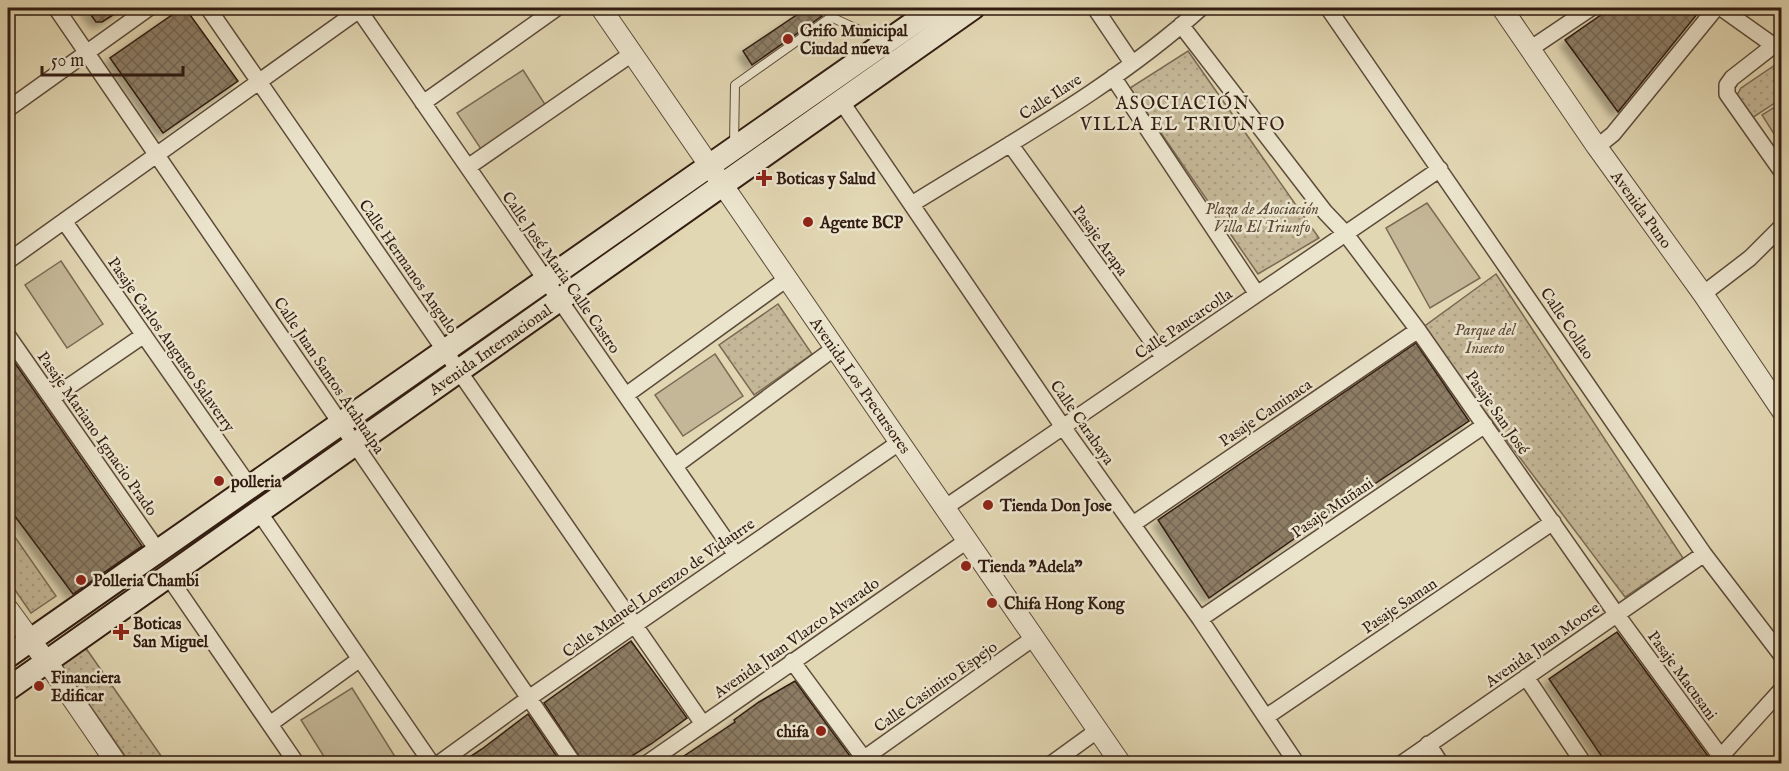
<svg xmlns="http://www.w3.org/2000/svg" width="1789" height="771" viewBox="0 0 1789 771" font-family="'IM FELL English',serif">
  <defs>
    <pattern id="green-dots" width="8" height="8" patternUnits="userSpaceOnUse" patternTransform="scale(1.5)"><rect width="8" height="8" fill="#c4b797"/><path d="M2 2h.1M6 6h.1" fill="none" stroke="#a99d81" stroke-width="1.8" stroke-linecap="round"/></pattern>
    <pattern id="building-cross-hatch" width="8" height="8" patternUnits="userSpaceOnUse" patternTransform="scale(1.5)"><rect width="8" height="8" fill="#8d7d65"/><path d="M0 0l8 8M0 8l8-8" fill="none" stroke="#746652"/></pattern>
    <filter id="shadow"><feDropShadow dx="-5.5" dy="5.5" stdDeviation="3" flood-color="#0004"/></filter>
  </defs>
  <rect width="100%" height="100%" fill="#e2d7b3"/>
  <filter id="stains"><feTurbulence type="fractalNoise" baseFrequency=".00333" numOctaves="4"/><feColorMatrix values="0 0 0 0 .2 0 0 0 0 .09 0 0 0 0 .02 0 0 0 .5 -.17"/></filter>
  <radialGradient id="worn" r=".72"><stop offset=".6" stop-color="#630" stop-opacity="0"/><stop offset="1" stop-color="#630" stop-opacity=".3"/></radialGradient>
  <path fill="url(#green-dots)" stroke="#7a6a54" stroke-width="1.5" d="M 1188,51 L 1319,238 L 1258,274 L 1130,88 Z
    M 1781,61 L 1781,99 L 1752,118 L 1736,97 L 1741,88 Z
    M 1496,274 L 1683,558 L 1625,597 L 1422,328 Z
    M 778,304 L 812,354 L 754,395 L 719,345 Z
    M 8,527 L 56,596 L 31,613 L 8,580 Z
    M 83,644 L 166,763 L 130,763 L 59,661 Z"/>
  <path fill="#c4b797" stroke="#7a6a54" stroke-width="1.5" d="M 523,70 L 546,106 L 481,149 L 457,113 Z
    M 1781,103 L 1781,145 L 1762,115 Z
    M 1427,203 L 1480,278 L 1430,308 L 1386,228 Z
    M 61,261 L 103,324 L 67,348 L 25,285 Z
    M 715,354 L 743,396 L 683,436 L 655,395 Z
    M 352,688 L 399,763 L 328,763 L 301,720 Z"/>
  <path fill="url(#building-cross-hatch)" stroke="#311c11" stroke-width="1.5" filter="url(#shadow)" d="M 86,8 L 124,8 L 102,22 L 96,22 Z
    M 182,8 L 185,8 L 238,81 L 163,133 L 110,58 Z
    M 807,8 L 815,8 L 822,16 L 752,65 L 743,51 Z
    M 1611,8 L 1702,8 L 1618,112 L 1565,40 Z
    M 1416,343 L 1469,421 L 1337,509 L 1209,598 L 1158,520 Z
    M 8,353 L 142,546 L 73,594 L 8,507 Z
    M 1617,632 L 1708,756 L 1702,764 L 1607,764 L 1549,679 Z
    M 631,641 L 687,718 L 651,744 L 619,764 L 584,764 L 544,703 Z
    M 795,681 L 850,756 L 847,762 L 844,764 L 672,764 L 735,722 L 734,720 L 759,702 Z
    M 528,714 L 562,764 L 459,764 L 482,749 Z"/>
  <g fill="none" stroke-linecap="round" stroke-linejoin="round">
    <g stroke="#5d4b3a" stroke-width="10">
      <path id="service" d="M 734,144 L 735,85 L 831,17 L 883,41"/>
    </g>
    <g stroke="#5d4b3a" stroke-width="18">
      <path id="minor" d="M 56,8 L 574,764
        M 208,8 L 703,724
        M 1095,8 L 1132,63
        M 1328,8 L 1704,554 L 1782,656
        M 1721,8 L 1773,45
        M 359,10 L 736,555
        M 1181,25 L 1325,212 L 1345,233 L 1418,330 L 1617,615 L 1721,757
        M 1782,39 L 1732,78 L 1727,85 L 1727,94 L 1782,172
        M 1530,49 L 1591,8
        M 1113,77 L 1257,294
        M 841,101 L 1063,427 L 1200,619 L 1297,764
        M 423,103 L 557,8
        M 8,109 L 149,8
        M 1010,144 L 1164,358
        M 1597,147 L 1613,134 L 1716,8
        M 468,167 L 633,53
        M 912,204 C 1010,143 1115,86 1201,8
        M 64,221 L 250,487
        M 8,261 L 362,8
        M 1703,294 L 1750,258 L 1782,226
        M 8,336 L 158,551
        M 626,395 L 788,278
        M 52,398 L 144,335
        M 675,466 L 836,347
        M 946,507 L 1440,169
        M 259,512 L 432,764
        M 1133,524 L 1418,330
        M 168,576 L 297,764
        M 1200,619 L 1485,425
        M 792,661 L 868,764
        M 1526,677 L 1584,764
        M 1266,717 L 1553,522
        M 270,724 L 360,659
        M 1428,744 L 1441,764
        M 1715,763 L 1782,689
        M 438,764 L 529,698 L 900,442
        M 646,764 L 968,540
        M 856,764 L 1035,637
        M 1051,764 L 1098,730
        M 1401,764 L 1704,554"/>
    </g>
    <g stroke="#5d4b3a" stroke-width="22">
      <path id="tertiary" d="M 601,8 L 1121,764
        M 1502,8 L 1597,147 L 1703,294 L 1782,411
        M 8,609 L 54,672 L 117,764"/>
    </g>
    <g stroke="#311c11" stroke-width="26">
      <path id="secondary" d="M 8,656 L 935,8
        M 8,689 L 973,8"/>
    </g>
    <use href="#service" stroke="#ece5ce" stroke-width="8"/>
    <use href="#minor" stroke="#ece5ce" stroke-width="15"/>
    <use href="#tertiary" stroke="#ece5ce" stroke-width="20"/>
    <use href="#secondary" stroke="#ece5ce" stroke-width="22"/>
  </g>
  <g fill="#8f2418" stroke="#ece5ce" stroke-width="2">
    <circle cx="788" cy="39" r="6"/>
    <path d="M761 169h6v6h6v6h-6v6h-6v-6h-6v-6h6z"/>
    <circle cx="808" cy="222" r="6"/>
    <circle cx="219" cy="481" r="6"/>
    <circle cx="988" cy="505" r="6"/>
    <circle cx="966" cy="566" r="6"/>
    <circle cx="81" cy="580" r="6"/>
    <circle cx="992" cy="603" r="6"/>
    <path d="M118 623h6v6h6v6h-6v6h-6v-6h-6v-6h6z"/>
    <circle cx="39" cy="686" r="6"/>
    <circle cx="821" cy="731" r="6"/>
  </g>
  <g text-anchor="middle" stroke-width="5" stroke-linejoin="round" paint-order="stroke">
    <g font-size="16" font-weight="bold" fill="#311c11" stroke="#ece5ce" text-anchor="start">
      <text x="800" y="36">Grifo Municipal<tspan x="800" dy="18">Ciudad nueva</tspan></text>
      <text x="776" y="184">Boticas y Salud</text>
      <text x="820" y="228">Agente BCP</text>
      <text x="231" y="487">polleria</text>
      <text x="1000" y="511">Tienda Don Jose</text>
      <text x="978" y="572">Tienda "Adela"</text>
      <text x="93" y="586">Polleria Chambi</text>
      <text x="1004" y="609">Chifa Hong Kong</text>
      <text x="133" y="629">Boticas<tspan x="133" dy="18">San Miguel</tspan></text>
      <text x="51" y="683">Financiera<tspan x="51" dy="18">Edificar</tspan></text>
      <text x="809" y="737" text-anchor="end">chifa</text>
    </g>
    <g font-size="16" fill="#311c11" stroke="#ece5ce">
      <text transform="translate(1050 96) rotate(-33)" y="6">Calle Ilave</text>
      <text transform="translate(1642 209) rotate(54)" y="6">Avenida Puno</text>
      <text transform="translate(1101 240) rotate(54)" y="6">Pasaje Arapa</text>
      <text transform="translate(409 266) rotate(55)" y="6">Calle Hermanos Angulo</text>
      <text transform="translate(562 272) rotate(55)" y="6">Calle José Maria Calle Castro</text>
      <text transform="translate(1183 323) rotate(-34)" y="6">Calle Paucarcolla</text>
      <text transform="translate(1568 323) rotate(56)" y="6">Calle Collao</text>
      <text transform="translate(172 344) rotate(55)" y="6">Pasaje Carlos Augusto Salaverry</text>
      <text transform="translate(490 349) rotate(-35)" y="6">Avenida Internacional</text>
      <text transform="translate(330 375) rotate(56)" y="6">Calle Juan Santos Atahualpa</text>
      <text transform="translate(861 385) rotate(55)" y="6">Avenida Los Precursores</text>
      <text transform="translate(1265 412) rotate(-34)" y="6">Pasaje Caminaca</text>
      <text transform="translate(1498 412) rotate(55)" y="6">Pasaje San José</text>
      <text transform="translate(1083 422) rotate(55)" y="6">Calle Carabaya</text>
      <text transform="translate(98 433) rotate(55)" y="6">Pasaje Mariano Ignacio Prado</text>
      <text transform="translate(1332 507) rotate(-34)" y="6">Pasaje Muñani</text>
      <text transform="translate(658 587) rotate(-35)" y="6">Calle Manuel Lorenzo de Vidaurre</text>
      <text transform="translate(1399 605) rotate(-34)" y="6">Pasaje Saman</text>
      <text transform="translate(796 637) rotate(-35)" y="6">Avenida Juan Vlazco Alvarado</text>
      <text transform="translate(1542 644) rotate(-35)" y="6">Avenida Juan Moore</text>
      <text transform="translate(1683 675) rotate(54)" y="6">Pasaje Macusani</text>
      <text transform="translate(935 686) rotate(-35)" y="6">Calle Casimiro Espejo</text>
    </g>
    <g font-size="16" font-style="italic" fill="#5d4a39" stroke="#ece5ce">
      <text x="1262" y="214">Plaza de Asociación<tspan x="1262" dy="18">Villa El Triunfo</tspan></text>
      <text x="1485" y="335">Parque del<tspan x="1485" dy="18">Insecto</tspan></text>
    </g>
    <g font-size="18" letter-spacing="1.5" fill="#311c11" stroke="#ece5ce">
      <text x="1183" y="109">ASOCIACIÓN<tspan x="1183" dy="21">VILLA EL TRIUNFO</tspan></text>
    </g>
  </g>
  <rect width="1789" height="771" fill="none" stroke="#e2d7b3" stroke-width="30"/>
  <rect x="9" y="9" width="1771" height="753" fill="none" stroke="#311c11" stroke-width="3"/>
  <rect x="15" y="15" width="1759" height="741" fill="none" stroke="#311c11" stroke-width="1.5"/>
  <path d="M42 66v9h141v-9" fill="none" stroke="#311c11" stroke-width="3"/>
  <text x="51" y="66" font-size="18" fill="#311c11" stroke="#ece5ce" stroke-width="4.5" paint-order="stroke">50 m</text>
  <rect width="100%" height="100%" filter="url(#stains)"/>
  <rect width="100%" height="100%" fill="url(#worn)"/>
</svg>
